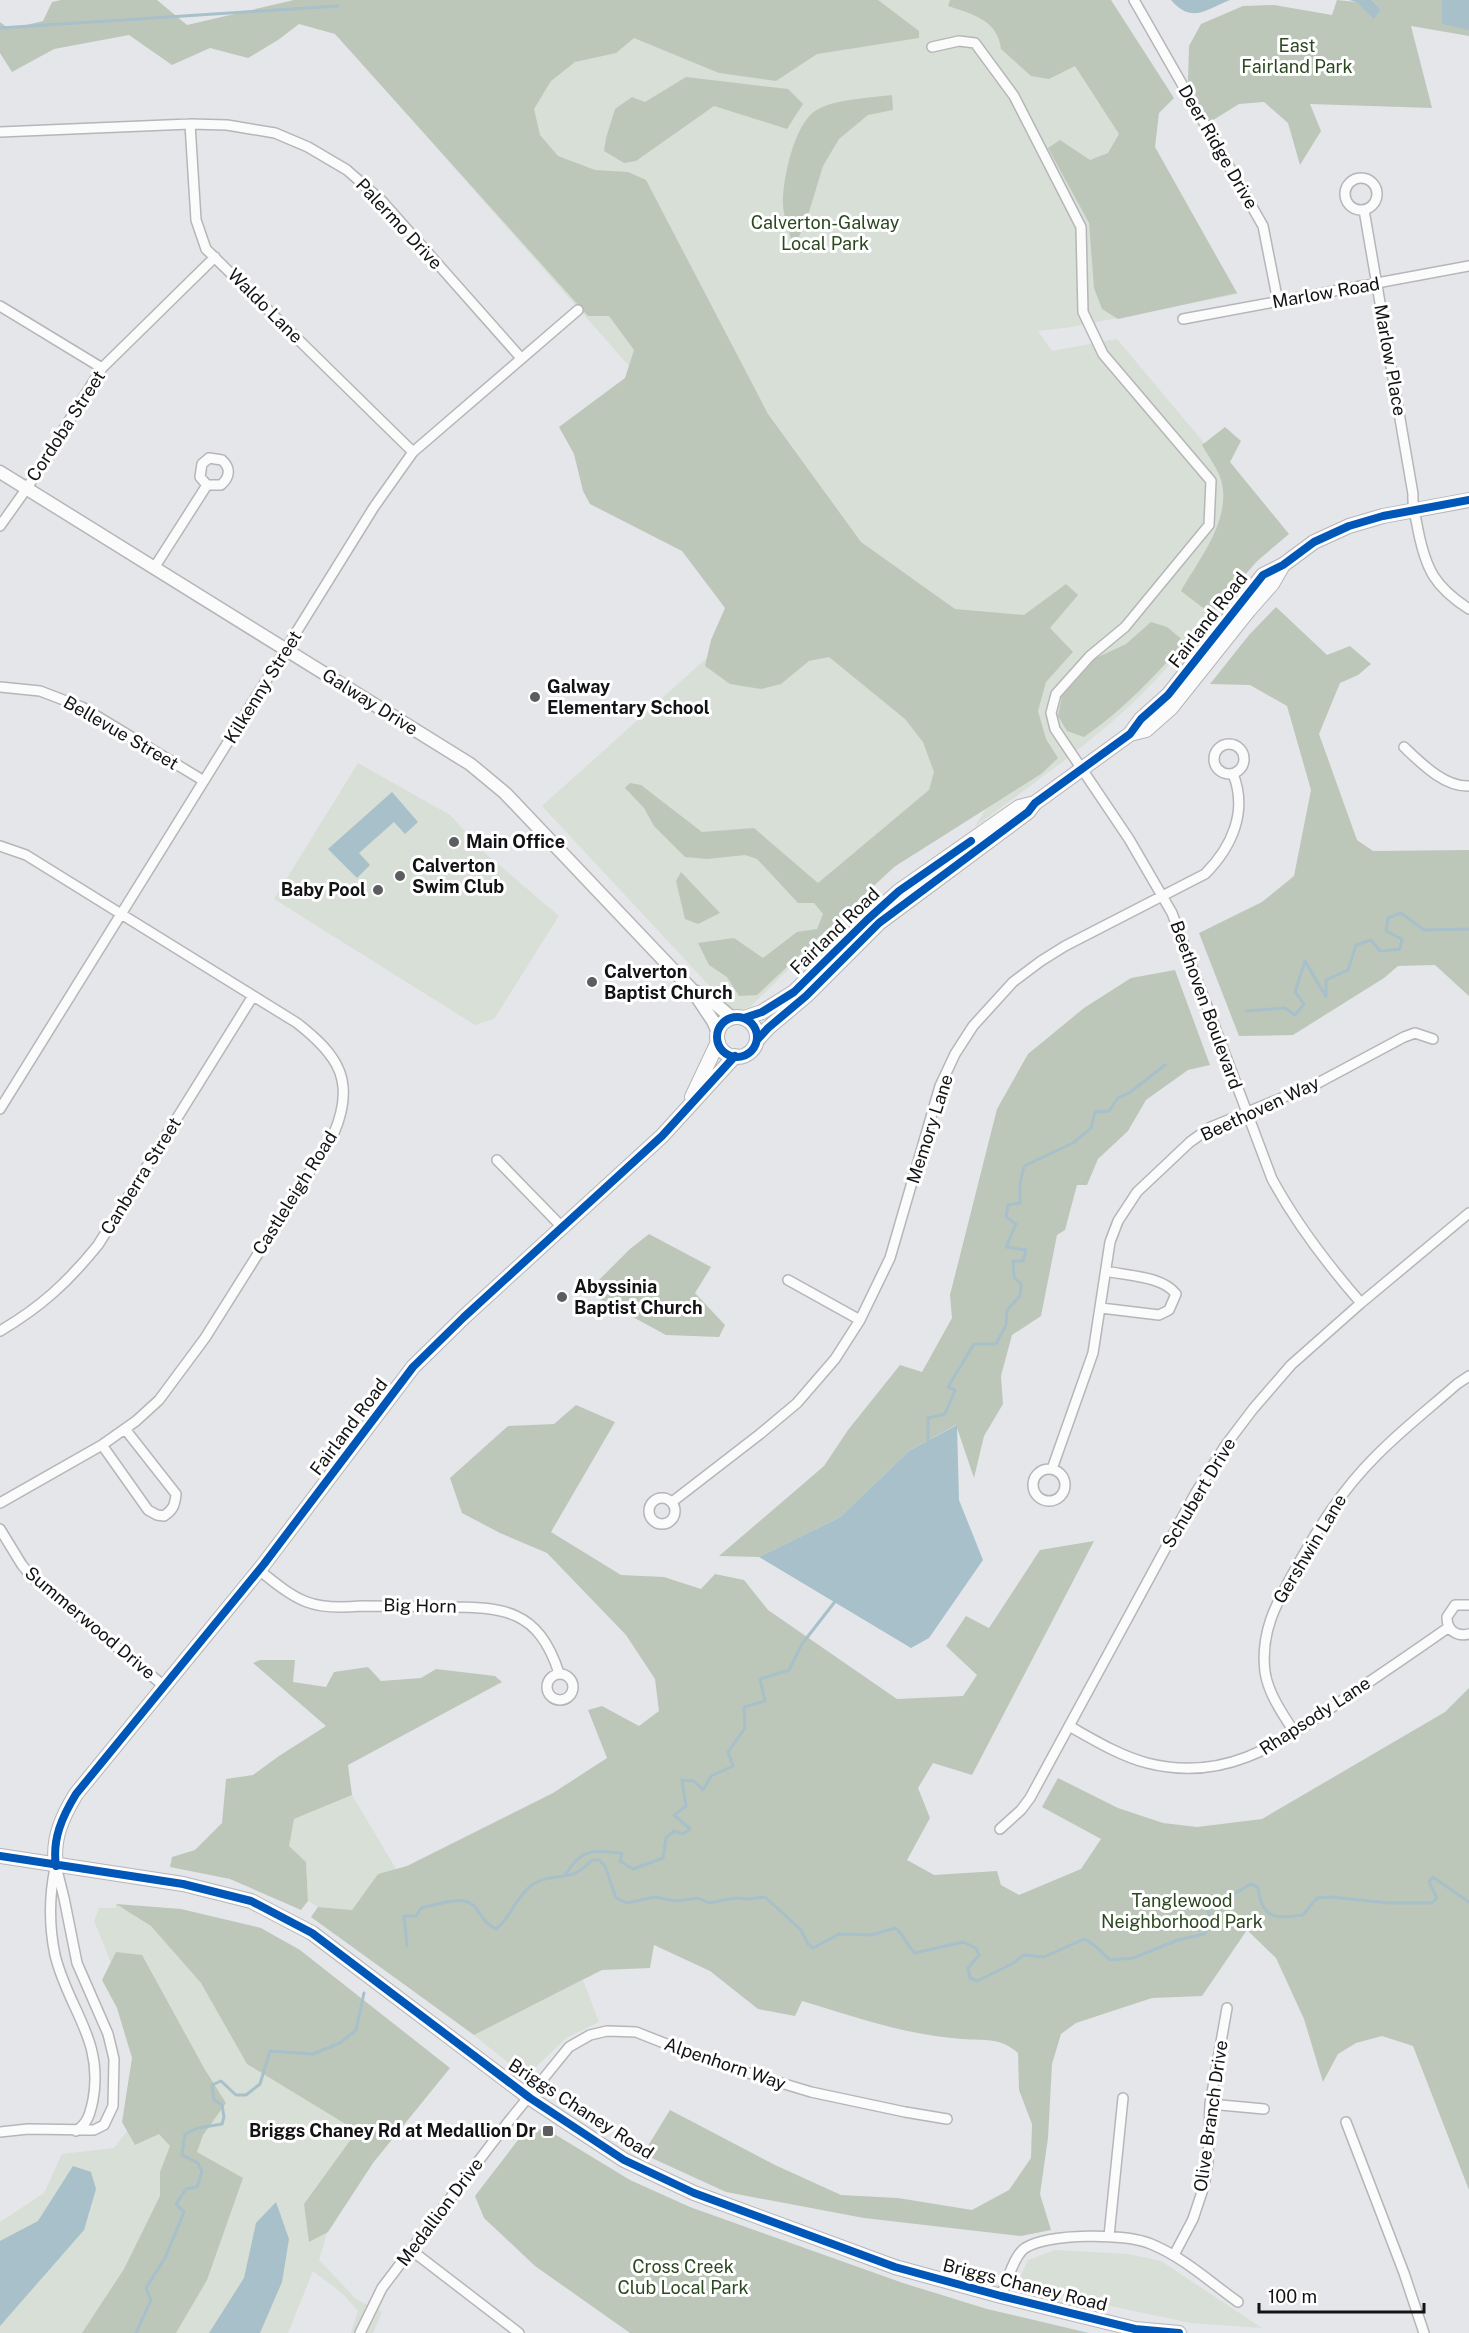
<svg xmlns="http://www.w3.org/2000/svg" width="1469" height="2333" viewBox="0 0 1469 2333" font-family="'Public Sans',sans-serif">
  <rect width="100%" height="100%" fill="#e5e6e9"/>
  <path fill="#d7dfd6" d="M 332,0 L 1068,0 L 1238,294 L 1072,327 L 1038,331 L 1052,351 L 1117,339 L 1282,536 C 1233,584 1194,641 1146,690 C 1094,742 1033,783 975,827 L 999,786 L 992,778 L 866,893 L 749,1008 L 732,1010 L 542,806 L 807,568 L 318,13 Z
    M 358,763 L 450,815 L 485,853 L 559,916 L 494,1019 L 475,1025 L 274,899 Z
    M 352,1795 L 396,1869 L 378,1874 L 352,1910 L 318,1907 L 308,1901 L 306,1862 L 288,1846 L 294,1819 Z
    M 116,1904 L 123,1909 L 154,1910 L 358,2131 L 319,2260 L 356,2299 L 382,2312 L 373,2333 L 351,2333 L 358,2311 L 343,2294 L 313,2271 L 288,2333 L 0,2333 L 0,2222 L 44,2193 L 62,2154 L 114,2148 L 136,2120 L 144,2065 L 125,1997 L 94,1921 L 99,1908 L 116,1908 Z
    M 583,1980 L 599,2022 L 566,2038 L 534,2069 L 518,2071 L 474,2035 Z
    M 1055,2250 L 1128,2254 L 1161,2261 L 1262,2328 L 1191,2323 L 1025,2288 L 1021,2275 L 1028,2260 Z"/>
  <path fill="#bcc7ba" d="M 61,0 L 157,0 L 187,25 L 294,0 L 878,0 L 919,31 L 919,38 L 817,54 L 776,81 L 719,73 L 634,38 L 616,53 L 575,62 L 551,81 L 534,109 L 540,135 L 558,156 L 595,170 L 628,172 L 646,180 L 768,414 L 861,542 L 955,609 L 1024,615 L 1066,584 L 1078,595 L 1050,628 L 1073,652 L 1046,682 L 1038,711 L 1046,739 L 1058,758 L 1041,774 L 894,867 L 757,995 L 739,996 L 727,977 L 709,965 L 698,943 L 734,938 L 763,958 L 797,932 L 817,929 L 823,914 L 814,903 L 798,903 L 757,859 L 745,855 L 707,859 L 685,857 L 654,826 L 644,808 L 625,788 L 630,783 L 641,785 L 702,832 L 754,828 L 818,883 L 929,790 L 934,772 L 923,742 L 905,719 L 829,657 L 809,661 L 781,684 L 761,689 L 730,684 L 705,666 L 711,640 L 725,608 L 682,551 L 590,504 L 583,491 L 574,454 L 559,427 L 625,378 L 634,350 L 609,316 L 588,316 L 335,34 L 299,24 L 278,40 L 248,58 L 210,48 L 172,65 L 129,35 L 54,49 L 12,72 L 0,53 L 0,22 L 9,29 L 43,21 L 52,2 Z
    M 950,0 L 1111,0 L 1174,98 L 1159,113 L 1155,147 L 1237,293 L 1118,319 L 1102,309 L 1094,288 L 1089,223 L 1048,148 L 1060,140 L 1090,160 L 1108,153 L 1119,134 L 1075,66 L 1049,79 L 1031,76 L 1001,49 C 998,20 972,14 948,6 Z
    M 1337,0 L 1356,2 L 1374,18 L 1381,10 L 1372,0 L 1469,0 L 1469,36 L 1411,26 L 1432,108 L 1310,104 L 1321,131 L 1300,165 L 1288,123 L 1264,102 L 1239,104 L 1210,122 L 1188,81 L 1189,46 L 1201,24 L 1243,6 L 1274,5 L 1332,15 Z
    M 686,77 L 788,89 L 803,104 L 787,129 L 714,106 L 636,161 L 624,163 L 604,151 L 606,138 L 615,109 L 632,97 L 645,102 Z
    M 892,95 L 893,110 L 868,115 L 839,139 L 823,166 L 809,212 L 794,250 C 791,236 784,220 783,205 C 782,181 794,125 815,111 C 833,99 870,98 892,95 Z
    M 1225,427 L 1241,441 L 1230,462 L 1289,534 L 1256,562 L 1214,610 L 1207,611 L 1181,591 C 1199,559 1230,522 1222,483 C 1219,470 1208,456 1202,445 Z
    M 1276,607 L 1327,655 L 1350,646 L 1371,664 L 1358,675 L 1340,683 L 1319,734 L 1357,840 L 1373,851 L 1469,850 L 1469,996 L 1435,965 L 1398,966 L 1384,978 L 1293,1035 L 1239,1036 L 1199,933 L 1262,902 L 1294,876 L 1311,790 L 1287,706 L 1250,685 L 1210,684 L 1249,635 Z
    M 1151,622 L 1167,627 L 1185,642 C 1154,677 1123,710 1084,737 L 1067,731 L 1058,716 L 1062,696 L 1096,658 L 1126,644 Z
    M 681,872 L 720,913 L 698,924 L 685,919 L 676,881 Z
    M 1175,970 L 1210,1065 L 1188,1070 L 1146,1100 L 1128,1131 L 1098,1159 L 1087,1185 L 1077,1185 L 1065,1230 L 1057,1235 L 1041,1316 L 1012,1335 L 1001,1376 L 1003,1404 L 984,1436 L 974,1478 L 956,1425 L 910,1450 L 840,1517 L 759,1557 L 719,1556 L 824,1466 L 848,1430 L 900,1365 L 922,1372 L 952,1318 L 950,1295 L 997,1109 L 1028,1054 L 1084,1008 L 1131,978 Z
    M 649,1234 L 711,1267 L 695,1293 L 725,1325 L 719,1337 L 666,1335 L 587,1292 L 630,1249 Z
    M 576,1405 L 615,1422 L 551,1532 L 621,1575 L 664,1577 L 701,1589 L 715,1574 L 744,1580 L 768,1610 L 897,1699 L 963,1696 L 977,1675 L 946,1646 L 966,1616 L 989,1628 L 1040,1550 L 1094,1541 L 972,1775 L 933,1763 L 918,1788 L 930,1818 L 907,1860 L 934,1875 L 997,1871 L 1001,1885 L 1019,1895 L 1081,1869 L 1101,1839 L 1042,1807 L 1058,1778 L 1118,1808 L 1163,1823 L 1197,1827 L 1262,1819 L 1445,1712 L 1469,1688 L 1469,2190 L 1413,2046 L 1382,2036 L 1356,2043 L 1338,2054 L 1323,2082 L 1304,2019 L 1276,1958 L 1247,1930 L 1202,1996 L 1152,1998 L 1076,2023 L 1061,2034 L 1052,2064 L 1048,2138 L 1040,2194 L 1051,2230 L 1021,2236 L 864,2218 L 726,2192 L 643,2154 L 670,2110 L 775,2165 L 841,2195 L 898,2198 L 972,2210 L 1009,2190 L 1031,2158 L 1032,2124 L 1019,2090 L 1018,2053 C 1000,2037 985,2041 962,2039 C 906,2035 855,2017 802,2001 L 795,2016 L 758,2009 L 710,1971 L 654,1945 L 650,1968 L 602,1970 L 474,2035 L 311,1917 L 318,1907 L 352,1910 L 378,1874 L 407,1866 L 553,1793 L 607,1758 L 588,1710 L 602,1706 L 639,1726 L 659,1711 L 655,1679 L 626,1635 L 547,1553 L 500,1533 L 462,1513 L 450,1478 L 508,1426 L 554,1424 Z
    M 260,1660 L 295,1660 L 293,1682 L 326,1687 L 334,1672 L 368,1667 L 381,1681 L 421,1678 L 436,1669 L 495,1676 L 502,1682 L 348,1765 L 352,1795 L 294,1819 L 289,1846 L 306,1862 L 308,1901 L 301,1910 L 230,1879 L 170,1867 L 172,1857 L 195,1850 L 222,1823 L 226,1779 L 253,1775 L 279,1756 L 326,1726 L 253,1663 Z
    M 116,1904 L 181,1909 L 261,1928 L 300,1950 L 450,2068 L 373,2163 L 328,2232 L 309,2242 L 304,2204 L 357,2131 L 247,2064 L 201,1983 L 151,1926 Z
    M 116,1952 L 142,1955 L 204,2068 L 226,2103 L 203,2135 L 197,2152 L 243,2178 L 207,2280 L 176,2333 L 82,2333 L 124,2269 L 160,2196 L 160,2172 L 170,2146 L 159,2134 L 135,2145 L 122,2122 L 132,2058 L 117,2008 L 102,1980 Z
    M 528,2127 L 551,2132 L 630,2180 L 690,2207 L 903,2283 L 987,2309 L 1089,2333 L 630,2333 L 535,2266 L 484,2218 L 475,2196 Z"/>
  <path fill="#a7c0ca" d="M 1171,0 L 1230,0 C 1205,10 1192,24 1171,0 Z
    M 1349,0 L 1372,0 L 1381,10 L 1374,19 L 1356,2 Z
    M 1442,0 L 1469,0 L 1469,30 L 1442,24 Z
    M 392,792 L 418,822 L 405,834 L 394,822 L 359,853 L 370,865 L 357,878 L 328,849 Z
    M 957,1425 L 959,1500 L 983,1560 L 929,1638 L 911,1648 L 759,1557 L 840,1517 L 910,1450 Z
    M 73,2166 L 91,2172 L 96,2189 L 84,2230 L 0,2326 L 0,2241 L 38,2221 Z
    M 276,2202 L 289,2239 L 282,2282 L 260,2333 L 209,2333 L 244,2278 L 256,2223 Z"/>
  <g fill="none" stroke-linecap="round" stroke-linejoin="round">
    <path stroke="#a7c0ca" stroke-width="3" d="M 0,28 L 338,6
      M 1246,1011 L 1285,1008 L 1295,1015 L 1304,1004 L 1295,992 L 1305,961 L 1326,997 L 1326,980 L 1348,970 L 1356,945 L 1371,940 L 1380,951 L 1400,949 L 1402,939 L 1386,931 L 1388,918 L 1401,913 L 1424,930 L 1469,929
      M 928,1444 L 928,1418 L 945,1414 L 955,1390 L 948,1387 L 974,1344 L 996,1344 L 1006,1325 L 1007,1310 L 1020,1296 L 1021,1284 L 1014,1277 L 1013,1261 L 1023,1261 L 1026,1250 L 1006,1247 L 1016,1224 L 1006,1217 L 1008,1205 L 1020,1203 L 1020,1184 L 1024,1166 L 1073,1143 L 1091,1128 L 1095,1112 L 1109,1111 L 1118,1098 L 1129,1093 L 1165,1065
      M 565,1875 C 583,1847 591,1851 622,1853 L 620,1861 L 633,1869 L 663,1858 L 666,1838 L 674,1831 L 683,1834 L 690,1829 L 674,1815 L 686,1806 L 682,1780 L 694,1781 L 703,1790 L 711,1776 L 733,1766 L 728,1752 L 745,1728 L 744,1707 L 765,1701 L 760,1679 L 789,1670 L 802,1644 L 837,1599
      M 407,1946 L 404,1916 L 416,1916 L 421,1908 C 438,1905 464,1893 476,1908 C 482,1917 486,1924 496,1929 C 512,1916 514,1899 532,1885 C 545,1876 559,1878 573,1874 C 580,1872 587,1865 592,1860 L 599,1860 L 605,1866 L 616,1898 L 627,1903 L 655,1897 L 676,1901 L 698,1898 L 709,1903 L 735,1898 L 749,1899 L 765,1897 L 801,1930 L 808,1944 L 813,1948 L 839,1934 L 871,1935 L 895,1928 C 904,1934 906,1945 915,1953 L 963,1942 L 976,1948 L 979,1955 L 968,1968 L 970,1978 L 977,1981 L 1012,1964 L 1024,1955 L 1044,1957 L 1084,1939 C 1095,1943 1100,1952 1110,1960 L 1133,1958 L 1178,1940 L 1204,1934 L 1211,1926 L 1207,1907 L 1209,1900 L 1228,1897 L 1251,1884 L 1258,1887 C 1261,1917 1274,1920 1303,1915 L 1317,1898 L 1331,1897 L 1389,1903 L 1432,1903 L 1437,1898 L 1429,1882 L 1433,1877 L 1469,1902
      M 136,2333 L 151,2300 L 146,2288 L 165,2258 L 184,2212 L 176,2204 L 186,2189 L 197,2187 L 202,2172 L 198,2163 L 182,2155 L 185,2134 L 198,2128 L 222,2124 L 224,2117 L 222,2105 L 214,2100 L 212,2085 L 221,2081 L 236,2095 L 246,2095 L 260,2084 L 270,2051 L 313,2054 L 340,2043 L 356,2030 L 364,1993"/>
    <g stroke="#b5b6b8" stroke-width="12">
      <path id="minor" d="M 1134,0 L 1263,226 L 1278,302
        M 932,47 L 959,41 L 975,43 L 1014,96 L 1081,227 L 1083,312 L 1103,354 L 1211,481 L 1209,525 L 1125,627 L 1090,656 L 1056,694 L 1051,713 L 1055,729 L 1129,839 L 1172,913 L 1272,1179 C 1297,1225 1327,1264 1361,1303
        M 190,124 L 196,220 L 206,249 L 413,452
        M 0,132 L 190,124 L 227,125 L 275,133 L 308,147 L 347,170 L 382,201 L 521,358
        M1345 194a16 16 0 1 1 32 0a16 16 0 1 1-32 0Z
        M 1364,210 L 1413,494 C 1412,508 1416,517 1418,530 C 1426,570 1435,587 1469,609
        M 0,306 L 102,368
        M 1183,319 L 1469,266
        M 0,526 L 27,488 L 102,368 L 215,257
        M 154,568 L 207,485 L 221,485 C 230,477 231,468 222,460 L 209,458 L 202,464 L 200,477 L 207,485
        M 0,687 L 40,691 L 82,707 L 204,781
        M1214 759a15 15 0 1 1 30 0a15 15 0 1 1-30 0Z
        M 1404,747 C 1421,763 1444,787 1469,786
        M 0,846 L 26,855 L 297,1023 C 338,1055 356,1081 334,1133 L 205,1338 L 159,1400 L 136,1421 L 102,1445 L 0,1503
        M 0,1109 L 374,507 L 413,452 L 578,310
        M 497,1160 L 562,1227
        M 788,1280 L 860,1320
        M 1101,1308 L 1159,1315 L 1169,1310 L 1176,1294 C 1162,1276 1128,1276 1106,1271
        M 0,1331 C 41,1307 68,1282 98,1245 L 253,996
        M 102,1445 L 148,1510 L 157,1515 L 164,1516 C 173,1510 175,1505 176,1494 L 125,1429
        M1033 1485a16 16 0 1 1 32 0a16 16 0 1 1-32 0Z
        M 1052,1469 L 1093,1353 L 1110,1242 L 1118,1221 L 1137,1192 L 1190,1142 L 1211,1127 L 1318,1083 L 1404,1037 L 1415,1033 L 1433,1039
        M649 1511a13 13 0 1 1 26 0a13 13 0 1 1-26 0Z
        M 672,1502 L 760,1434 L 797,1403 L 835,1359 L 860,1320 L 890,1258 L 940,1086 L 955,1054 L 973,1026 L 1013,982 L 1041,961 L 1065,946 L 1205,874 C 1232,847 1248,811 1233,774
        M 0,1529 L 22,1565 L 32,1577 L 164,1686
        M 259,1570 C 297,1601 311,1611 361,1606 C 389,1606 416,1606 444,1607 C 504,1607 538,1609 559,1673
        M 1469,1605 L 1455,1605 L 1447,1617 C 1447,1630 1456,1637 1469,1634
        M547 1687a13 13 0 1 1 26 0a13 13 0 1 1-26 0Z
        M 1069,1726 C 1094,1740 1120,1756 1147,1763 C 1229,1784 1284,1740 1347,1697 C 1381,1674 1415,1651 1449,1627
        M 1295,1733 C 1283,1715 1268,1693 1265,1672 C 1260,1631 1277,1602 1296,1568 C 1318,1528 1342,1490 1375,1457 C 1400,1431 1430,1408 1457,1384 L 1469,1376
        M 1000,1829 L 1021,1810 L 1030,1798 L 1195,1494 L 1225,1446 L 1253,1409 L 1291,1365 L 1361,1303 L 1469,1213
        M 55,1868 C 49,1897 49,1926 55,1955 C 68,2009 104,2039 93,2100 C 90,2114 88,2123 76,2131
        M 1210,2104 L 1264,2109
        M 1346,2122 L 1404,2273 L 1424,2333
        M 0,2132 L 28,2129 L 94,2130 L 104,2125 L 113,2106 L 114,2059 L 108,2034 L 77,1963 L 64,1898 L 56,1866
        M 1109,2236 L 1123,2098
        M 411,2250 L 519,2333
        M 1174,2255 L 1193,2219 L 1204,2186 L 1208,2162 L 1210,2104 L 1227,2008
        M 1001,2296 C 1006,2284 1014,2255 1025,2248 C 1050,2233 1125,2233 1151,2244 C 1183,2257 1210,2282 1238,2302
        M 360,2333 L 382,2288 L 509,2121 L 569,2047 L 590,2035 L 607,2031 L 636,2032 L 712,2062 L 811,2092 L 905,2112 L 947,2119"/>
    </g>
    <g stroke="#b5b6b8" stroke-width="15">
      <path id="tertiary" d="M 0,472 L 470,764 L 505,793 L 693,991 L 713,1021 L 718,1032
        M 694,991 L 711,1000 L 732,1018"/>
    </g>
    <g stroke="#b5b6b8" stroke-width="16">
      <path id="secondary" d="M 1130,734 L 1146,730 L 1171,708 L 1249,610 L 1272,584 L 1283,565
        M717 1037a20 20 0 1 1 40 0a20 20 0 1 1-40 0Z
        M 744,1018 L 762,1012 L 794,992 L 867,920 L 899,891 L 1019,807 L 1035,803
        M 757,1040 L 768,1028 L 806,996 L 879,923 L 1028,812 L 1035,803 L 1130,734 L 1141,719 L 1168,695 L 1263,575 L 1283,565 L 1314,542 L 1349,526 L 1383,516 L 1469,500
        M 692,1097 L 718,1042
        M 0,1856 L 183,1884 L 251,1901 L 312,1933 L 530,2098 L 624,2160 L 694,2193 L 895,2267 L 1001,2296 L 1135,2329 L 1179,2333
        M 56,1866 C 52,1839 62,1817 76,1794 L 264,1564 L 413,1367 L 464,1317 L 662,1136 L 735,1056"/>
    </g>
    <use href="#minor" stroke="#fbfbfc" stroke-width="9"/>
    <use href="#tertiary" stroke="#fbfbfc" stroke-width="12"/>
    <use href="#secondary" stroke="#fbfbfc" stroke-width="14"/>
    <g stroke="#fff" stroke-width="11">
      <path id="cycleway" d="M717 1037a20 20 0 1 1 40 0a20 20 0 1 1-40 0Z
        M 744,1018 L 762,1012 L 794,992 L 867,920 L 899,891 L 971,841
        M 757,1040 L 768,1028 L 806,996 L 879,923 L 1028,812 L 1035,803 L 1130,734 L 1141,719 L 1168,695 L 1263,575 L 1283,565 L 1314,542 L 1349,526 L 1383,516 L 1469,500
        M 0,1856 L 183,1884 L 251,1901 L 312,1933 L 530,2098 L 624,2160 L 694,2193 L 895,2267 L 1001,2296 L 1135,2329 L 1179,2333
        M 56,1866 C 52,1839 62,1817 76,1794 L 264,1564 L 413,1367 L 464,1317 L 662,1136 L 735,1056"/>
    </g>
    <use href="#cycleway" stroke="#0057b8" stroke-width="8"/>
  </g>
  <g fill="#5c5d5f" stroke="#fff" stroke-width="2">
    <circle cx="535" cy="697" r="6"/>
    <circle cx="454" cy="842" r="6"/>
    <circle cx="400" cy="876" r="6"/>
    <circle cx="378" cy="890" r="6"/>
    <circle cx="592" cy="982" r="6"/>
    <circle cx="562" cy="1297" r="6"/>
    <rect x="542" y="2125" width="12" height="12" rx="3"/>
  </g>
  <g text-anchor="middle" stroke-width="6" stroke-linejoin="round" paint-order="stroke">
    <g font-size="18" fill="#2c4820" stroke="#fff">
      <text x="1297" y="52">East<tspan x="1297" dy="21">Fairland Park</tspan></text>
      <text x="825" y="229">Calverton-Galway<tspan x="825" dy="21">Local Park</tspan></text>
      <text x="1182" y="1907">Tanglewood<tspan x="1182" dy="21">Neighborhood Park</tspan></text>
      <text x="683" y="2273">Cross Creek<tspan x="683" dy="21">Club Local Park</tspan></text>
    </g>
    <g font-size="18" fill="#131315" stroke="#fff">
      <text transform="translate(1218 147) rotate(60)" y="6">Deer Ridge Drive</text>
      <text transform="translate(399 224) rotate(47)" y="6">Palermo Drive</text>
      <text transform="translate(1326 293) rotate(-10)" y="6">Marlow Road</text>
      <text transform="translate(265 306) rotate(45)" y="6">Waldo Lane</text>
      <text transform="translate(1390 360) rotate(80)" y="6">Marlow Place</text>
      <text transform="translate(66 426) rotate(-57)" y="6">Cordoba Street</text>
      <text transform="translate(1208 620) rotate(-52)" y="6">Fairland Road</text>
      <text transform="translate(263 687) rotate(-58)" y="6">Kilkenny Street</text>
      <text transform="translate(370 702) rotate(32)" y="6">Galway Drive</text>
      <text transform="translate(121 733) rotate(30)" y="6">Bellevue Street</text>
      <text transform="translate(835 931) rotate(-44)" y="6">Fairland Road</text>
      <text transform="translate(1206 1005) rotate(70)" y="6">Beethoven Boulevard</text>
      <text transform="translate(1260 1109) rotate(-25)" y="6">Beethoven Way</text>
      <text transform="translate(930 1129) rotate(-72)" y="6">Memory Lane</text>
      <text transform="translate(141 1176) rotate(-58)" y="6">Canberra Street</text>
      <text transform="translate(295 1193) rotate(-58)" y="6">Castleleigh Road</text>
      <text transform="translate(349 1427) rotate(-53)" y="6">Fairland Road</text>
      <text transform="translate(1199 1493) rotate(-59)" y="6">Schubert Drive</text>
      <text transform="translate(1310 1549) rotate(-59)" y="6">Gershwin Lane</text>
      <text transform="translate(420 1606) rotate(1)" y="6">Big Horn</text>
      <text transform="translate(90 1623) rotate(40)" y="6">Summerwood Drive</text>
      <text transform="translate(1315 1716) rotate(-33)" y="6">Rhapsody Lane</text>
      <text transform="translate(725 2064) rotate(19)" y="6">Alpenhorn Way</text>
      <text transform="translate(581 2109) rotate(33)" y="6">Briggs Chaney Road</text>
      <text transform="translate(1211 2116) rotate(-82)" y="6">Olive Branch Drive</text>
      <text transform="translate(440 2212) rotate(-53)" y="6">Medallion Drive</text>
      <text transform="translate(1025 2285) rotate(14)" y="6">Briggs Chaney Road</text>
    </g>
    <g font-size="18" font-weight="bold" fill="#131315" stroke="#fff" text-anchor="start">
      <text x="547" y="693">Galway<tspan x="547" dy="21">Elementary School</tspan></text>
      <text x="466" y="848">Main Office</text>
      <text x="412" y="872">Calverton<tspan x="412" dy="21">Swim Club</tspan></text>
      <text x="366" y="896" text-anchor="end">Baby Pool</text>
      <text x="604" y="978">Calverton<tspan x="604" dy="21">Baptist Church</tspan></text>
      <text x="574" y="1293">Abyssinia<tspan x="574" dy="21">Baptist Church</tspan></text>
      <text x="536" y="2137" text-anchor="end">Briggs Chaney Rd at Medallion Dr</text>
    </g>
  </g>
  <path d="M1259 2303v9h165v-9" fill="none" stroke="#131315" stroke-width="3"/>
  <text x="1268" y="2303" font-size="18" fill="#131315" stroke="#ffffff" stroke-width="4.5" paint-order="stroke">100 m</text>
</svg>
